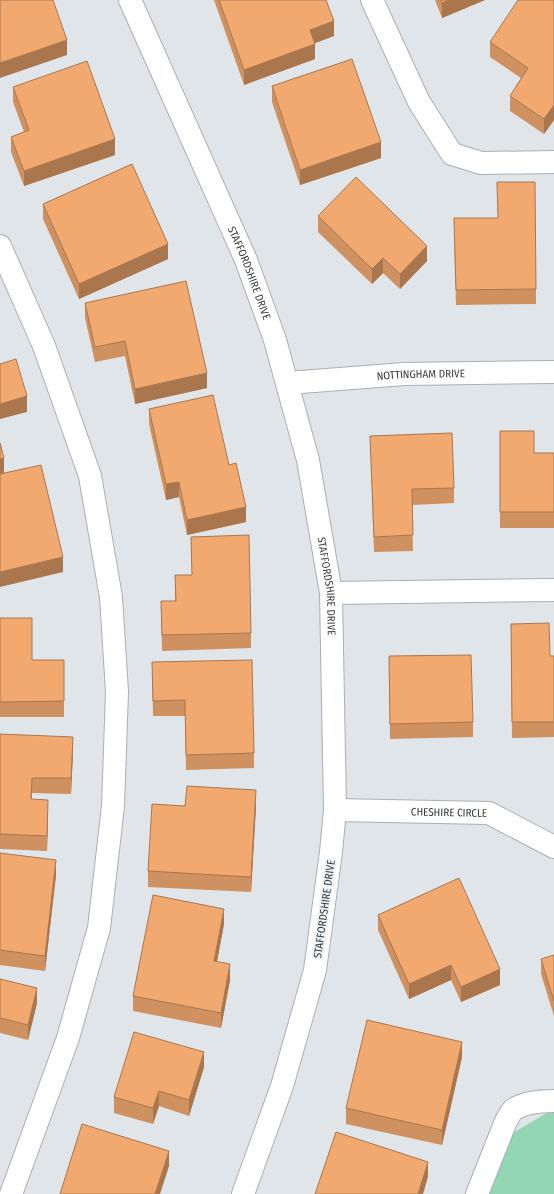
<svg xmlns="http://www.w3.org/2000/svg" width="554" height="1194" viewBox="0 0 554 1194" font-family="'Fira Sans Condensed',sans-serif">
  <rect width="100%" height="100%" fill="#e0e5e9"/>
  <path fill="#92d6b4" d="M 552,1110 L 554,1110 L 554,1194 L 485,1194 L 506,1137 Z"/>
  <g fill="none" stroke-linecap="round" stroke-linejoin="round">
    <g stroke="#aaafb3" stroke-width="24">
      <g id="minor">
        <path id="s1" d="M 130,0 L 246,260 L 275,340 L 308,460 L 331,593 L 335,810 L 331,852 L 315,970 L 282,1086 L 243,1194"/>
        <path d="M 372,0 L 419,102 L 452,154 L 481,163 L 554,162"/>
        <path d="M 0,246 L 44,346 L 90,476 L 111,597 L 117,692 L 113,806 L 99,928 L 68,1038 L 11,1194"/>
        <path id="s2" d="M 288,383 L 404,374 L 554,372"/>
        <path d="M 331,593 L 554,590"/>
        <path id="s3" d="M 335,810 L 489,813 L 554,847"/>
        <path d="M 477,1194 L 506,1121 C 508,1118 510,1113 513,1110 C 524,1102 541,1101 554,1101"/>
      </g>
    </g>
    <use href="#minor" stroke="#fff" stroke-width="22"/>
  </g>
  <path fill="#cf9160" d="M 214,0 L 326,0 L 334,36 L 315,43 L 315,59 L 244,85 Z
    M 435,0 L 485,0 L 442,18 Z
    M 554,0 L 554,120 L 544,134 L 510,111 L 510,96 L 521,78 L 490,57 L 490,42 Z
    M 272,86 L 381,158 L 300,185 L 272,102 Z
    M 13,87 L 115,155 L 24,186 L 11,152 L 11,137 L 24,132 L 13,102 Z
    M 43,204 L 168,259 L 79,299 L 43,219 Z
    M 318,216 L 427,261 L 400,289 L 383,273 L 372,284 L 318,232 Z
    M 454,234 L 536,289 L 536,304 L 456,305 Z
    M 85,303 L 207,388 L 135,404 L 125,356 L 95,362 L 85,318 Z
    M 149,409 L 229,465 L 246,522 L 187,535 L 179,497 L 166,500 L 149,424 Z
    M 500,431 L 534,453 L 554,453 L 554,528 L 500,528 Z
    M 370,436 L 454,488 L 454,503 L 412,505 L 413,551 L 374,552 Z
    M 191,537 L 251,633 L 251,648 L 162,651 L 161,601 L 175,601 L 175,575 L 192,575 Z
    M 0,618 L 32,660 L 64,660 L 64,717 L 0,717 Z
    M 511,639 L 550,656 L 554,656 L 554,737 L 512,738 Z
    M 152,662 L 254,753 L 254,768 L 186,770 L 185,716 L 153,716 Z
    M 389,671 L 473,722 L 473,737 L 390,739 Z
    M 0,734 L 73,752 L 71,794 L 32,793 L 32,800 L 48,816 L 47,851 L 0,849 Z
    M 185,806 L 256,806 L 251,892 L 148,887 L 148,871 Z
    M 0,853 L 56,875 L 45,971 L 0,965 Z
    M 378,915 L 500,985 L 461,1002 L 451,980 L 409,999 L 378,930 Z
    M 224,924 L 217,962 L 230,980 L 221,1028 L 133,1011 L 133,996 Z
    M 554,955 L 554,1016 L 541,974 L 541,959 Z
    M 0,979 L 37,1003 L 28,1040 L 0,1033 Z
    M 462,1057 L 442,1145 L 346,1124 L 346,1108 Z
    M 204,1067 L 189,1116 L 159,1106 L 153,1124 L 114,1113 L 114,1097 Z"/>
  <path fill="#a9764e" d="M 449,0 L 485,0 L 442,18 L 442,3 Z
    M 334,21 L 334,36 L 310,45 L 310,30 Z
    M 67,40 L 67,55 L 0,78 L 0,63 Z
    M 315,44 L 315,59 L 244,85 L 244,70 Z
    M 554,105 L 554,120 L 544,134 L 544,119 Z
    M 115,139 L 115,155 L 24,186 L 24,171 Z
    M 381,142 L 381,158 L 300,185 L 300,170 Z
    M 168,244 L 168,259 L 79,299 L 79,284 Z
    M 427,246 L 427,261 L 400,289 L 400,274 Z
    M 383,258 L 383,273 L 372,284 L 372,269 Z
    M 207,373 L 207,388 L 135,404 L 135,389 Z
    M 27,396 L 27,412 L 0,419 L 0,404 Z
    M 4,458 L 4,473 L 0,474 L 0,459 Z
    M 179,482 L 179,497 L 166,500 L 166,484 Z
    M 246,507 L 246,522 L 187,535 L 187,520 Z
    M 63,557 L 63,572 L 0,587 L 0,572 Z
    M 73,737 L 73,752 L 71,794 L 71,778 Z
    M 256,790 L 256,806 L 251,892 L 251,877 Z
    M 48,800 L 48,816 L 47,851 L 47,836 Z
    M 56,860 L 56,875 L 45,971 L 45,956 Z
    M 224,909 L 224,924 L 214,977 L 214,961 Z
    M 230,964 L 230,980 L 221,1028 L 221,1013 Z
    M 451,965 L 451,980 L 409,999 L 409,984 Z
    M 500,969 L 500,985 L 461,1002 L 461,987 Z
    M 37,988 L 37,1003 L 28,1040 L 28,1025 Z
    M 462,1042 L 462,1057 L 442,1145 L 442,1130 Z
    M 204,1052 L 204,1067 L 189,1116 L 189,1100 Z
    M 159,1091 L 159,1106 L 153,1124 L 153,1108 Z
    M 169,1151 L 169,1166 L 160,1194 L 155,1194 Z
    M 428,1162 L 428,1177 L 423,1194 L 418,1194 Z"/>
  <path fill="#f1a970" stroke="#a9764e" d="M 0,0 L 53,0 L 67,40 L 0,63 Z
    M 219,0 L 326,0 L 334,21 L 310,30 L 315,44 L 244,70 Z
    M 441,0 L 449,0 L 442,3 Z
    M 518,0 L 554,0 L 554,105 L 544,119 L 510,96 L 528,68 L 490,42 Z
    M 352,59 L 381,142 L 300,170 L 272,86 Z
    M 87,61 L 115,139 L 24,171 L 11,137 L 29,130 L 13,87 Z
    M 132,164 L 168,244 L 79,284 L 43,204 Z
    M 356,177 L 427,246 L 400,274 L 383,258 L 372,269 L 318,216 Z
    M 497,182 L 535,182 L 536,289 L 456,290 L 454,218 L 498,218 Z
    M 186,281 L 207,373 L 135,389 L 125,341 L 95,347 L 85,303 Z
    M 16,359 L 27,396 L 0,404 L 0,364 Z
    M 213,395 L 229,465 L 236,463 L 246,507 L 187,520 L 179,482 L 166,484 L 149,409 Z
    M 500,431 L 534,431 L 534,453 L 554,453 L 554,512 L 500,512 Z
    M 452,433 L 454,488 L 412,489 L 413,535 L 374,537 L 370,436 Z
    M 0,443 L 4,458 L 0,459 Z
    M 41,465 L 63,557 L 0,572 L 0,474 Z
    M 249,535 L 251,633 L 162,635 L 161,601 L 176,601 L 175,575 L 192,575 L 191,537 Z
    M 0,618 L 32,618 L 32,660 L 64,660 L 64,701 L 0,702 Z
    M 549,623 L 550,656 L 554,656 L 554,722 L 512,722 L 511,624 Z
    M 471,655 L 473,722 L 390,724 L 389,656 Z
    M 252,660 L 254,753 L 186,755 L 185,700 L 153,701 L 152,662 Z
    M 0,734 L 73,737 L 71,778 L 32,778 L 31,799 L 48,800 L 47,836 L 0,834 Z
    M 187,786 L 256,790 L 251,877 L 148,871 L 152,804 L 185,806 Z
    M 0,853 L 56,860 L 45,956 L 0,950 Z
    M 459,878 L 500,969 L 461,987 L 451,965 L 409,984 L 378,915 Z
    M 153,895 L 224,909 L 214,961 L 230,964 L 221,1013 L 133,996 Z
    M 554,955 L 554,1001 L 541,959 Z
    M 0,979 L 37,988 L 28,1025 L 0,1018 Z
    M 367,1020 L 462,1042 L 442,1130 L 346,1108 Z
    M 134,1032 L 204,1052 L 189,1100 L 159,1091 L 153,1108 L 114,1097 Z
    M 82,1124 L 169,1151 L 155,1194 L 60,1194 Z
    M 336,1132 L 428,1162 L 418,1194 L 315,1194 Z"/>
  <g text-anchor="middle" stroke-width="4" stroke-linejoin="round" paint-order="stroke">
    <g font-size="11" fill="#3a3c3d" stroke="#edf2f6">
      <text dy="4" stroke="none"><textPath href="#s1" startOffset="298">STAFFORDSHIRE DRIVE</textPath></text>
      <text dy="4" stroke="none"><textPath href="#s2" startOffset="133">NOTTINGHAM DRIVE</textPath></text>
      <text dy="4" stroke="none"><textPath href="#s1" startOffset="622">STAFFORDSHIRE DRIVE</textPath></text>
      <text dy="4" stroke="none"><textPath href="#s3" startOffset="114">CHESHIRE CIRCLE</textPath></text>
      <text transform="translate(324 909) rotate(-82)" y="4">STAFFORDSHIRE DRIVE</text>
    </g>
  </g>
</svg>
